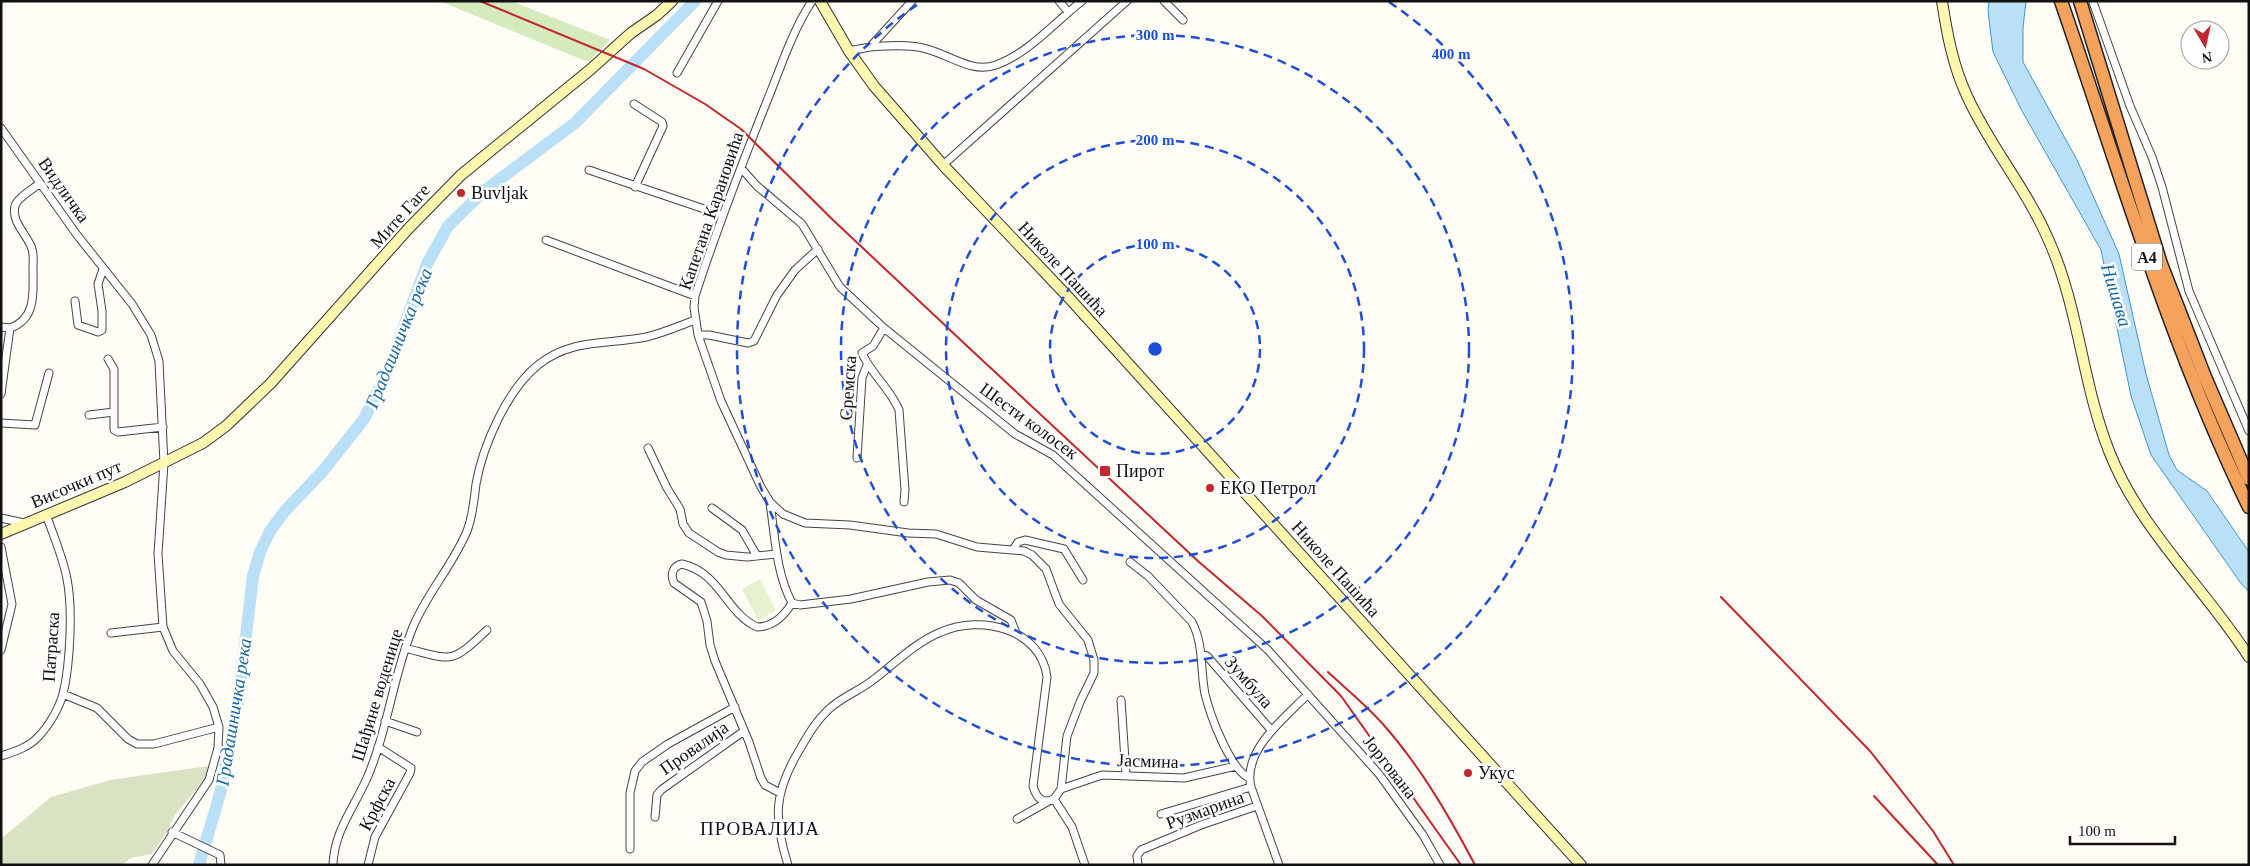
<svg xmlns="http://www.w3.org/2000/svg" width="2250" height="866" viewBox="0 0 2250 866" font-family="Georgia,serif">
  <rect width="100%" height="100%" fill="#fffdf5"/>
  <path fill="#d5ebbd" d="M 439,1 L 511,1 L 610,40 L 588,62 Z"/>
  <path fill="#d9e3c4" d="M 209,766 L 206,778 L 175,815 L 167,831 L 152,854 L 131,858 L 122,865 L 1,865 L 1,839 L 51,797 L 110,780 Z"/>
  <path fill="#e6f2cf" d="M 760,579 L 776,611 L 758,620 L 742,589 Z"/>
  <path fill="#b9e0f7" stroke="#3f96cf" d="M 1989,1 L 2026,1 L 2023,28 L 2023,62 L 2077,160 L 2119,254 L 2146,374 L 2169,455 L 2177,470 L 2207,491 L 2249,552 L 2249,592 L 2240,582 L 2151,455 L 2131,396 L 2101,250 L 2022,111 L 1993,52 L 1988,11 Z"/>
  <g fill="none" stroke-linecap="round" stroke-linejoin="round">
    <path stroke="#b9e0f7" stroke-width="12" d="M 199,865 L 221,790 L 239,696 L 253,576 L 260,552 L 270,531 L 285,511 L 322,472 L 364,419 L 386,375 L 427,264 L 448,226 L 484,191 L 575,123 L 695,1"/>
    <g stroke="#444" stroke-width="9">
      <path id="street" d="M 1059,1 L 1068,12
        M 1164,1 L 1183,20
        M 2093,2 L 2130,106 L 2152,157 L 2162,187 L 2189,291 L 2249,431
        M 870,47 C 887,46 906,44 923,48 C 947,53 971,74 996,65 C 1029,53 1055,22 1082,1
        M 849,51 L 870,47 L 912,1
        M 677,73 L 718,1
        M 634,104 L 662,122 L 663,126 L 635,187
        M 1,128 L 77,235 L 132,304 L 151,335 L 159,361 L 164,463 L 158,554 L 163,627 L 173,651 L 200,684 L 213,707 L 219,727 L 218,748 L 209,780 L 152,865
        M 943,165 L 1127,1
        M 741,168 L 757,186 L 802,224 L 840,287 L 884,328 L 1015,434 L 1053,455 L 1268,650 L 1379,774 L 1423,835 L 1440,865
        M 589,170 L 722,215
        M 546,240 L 695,296
        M 75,301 L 78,325 L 98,332 L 102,330 L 102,311 L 98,284 L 103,269
        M 1,327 L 10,328
        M 884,328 L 873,346 L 862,353 C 871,374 890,388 899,410 L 905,490 L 904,502
        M 698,335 L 709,335 L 748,343 L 754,341 L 777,295 L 795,270 L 818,249
        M 108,359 L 114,369 L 114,430 L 118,432 L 163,427
        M 1,394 L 10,328 C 37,319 33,291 33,268 C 33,262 34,255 32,249 C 28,235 11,223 15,206 C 17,198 33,189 40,183
        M 89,415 L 114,412
        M 1,423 L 35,425 L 49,373
        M 648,448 L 667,488 L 680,509 L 683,524 L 689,533 L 718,552 L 726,555 L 747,557 L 777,554
        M 857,458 L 862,378 L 867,365
        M 770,503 C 775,536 776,573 792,603 L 800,605 L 851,599 L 928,582 L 950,580 L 959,583 L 976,600 L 1011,620 L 1016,633
        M 712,508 L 742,530 L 757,556
        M 1,518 L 24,523
        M 1,547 L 12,604 L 1,650
        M 1013,550 L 1018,542 L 1025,540 L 1064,549 L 1083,580
        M 1130,562 L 1148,576 L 1192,622 C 1204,645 1200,669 1205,694 C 1210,715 1230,769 1249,778
        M 111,633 L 163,627
        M 405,648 C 453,660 450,665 487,630
        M 1202,655 L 1207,656 L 1272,731
        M 63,694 L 97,708 L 128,739 L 137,744 L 154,744 L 219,727
        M 1121,700 L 1126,775
        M 385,721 L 417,732
        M 1,756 C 14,752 29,747 38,737 C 49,726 59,708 63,694 C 70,665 73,609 67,579 C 63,557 53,535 46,514
        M 1061,789 L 1102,775 L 1184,778 L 1236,766
        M 780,793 L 765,785 L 761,778 L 749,742 L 715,661 L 710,645 L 707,621 L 701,602 L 674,583 C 670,574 673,566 682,564 C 721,573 725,612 757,627 C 772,627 784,616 792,603
        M 1054,799 L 1072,827 L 1085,865
        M 1161,814 L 1251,787
        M 655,817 L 657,795 L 661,790 L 744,731
        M 1017,819 L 1049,801
        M 172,832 L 220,855 L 221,865
        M 630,849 L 630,793 L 635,771 L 642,762 L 668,744 L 735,707
        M 333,865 C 334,831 354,808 367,778 C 388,730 393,675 413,627 C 427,593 453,565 467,531 C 473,516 474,500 476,484 C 483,445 507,390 538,365 C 571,338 607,345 646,337 C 663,333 679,326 695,320
        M 368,865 L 375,837 L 410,773 L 411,768 L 378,747
        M 788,865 C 773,817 774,792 800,749 C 808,735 816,721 829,709 C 842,697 859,691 873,680 C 894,664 916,642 941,632 C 981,614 1041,629 1047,677 L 1033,786 C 1036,797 1042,805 1054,799 L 1061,789 L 1067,736 L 1080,702 L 1094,673 L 1094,660 L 1088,640 L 1059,604 L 1046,569 L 1032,555 L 1024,551 L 977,547 L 936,534 L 908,533 L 850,525 L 805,523 L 783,514 L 770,502 L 761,487 L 721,401 L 698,335 L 694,307 L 695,296 C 716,231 740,169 765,106 C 780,70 791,33 812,1
        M 1138,865 L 1137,856 L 1141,850 L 1201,825 L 1257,806
        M 1279,865 L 1251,787 C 1242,750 1286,717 1308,694"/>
    </g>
    <g stroke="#333" stroke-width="12">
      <path id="secondary" d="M 820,1 L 849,51 L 874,86 L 943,165 L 1070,299 L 1581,865
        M 1942,1 C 1947,34 1953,66 1967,96 C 1990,147 2027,189 2049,241 C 2079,308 2082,383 2109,451 C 2139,529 2205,588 2249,657
        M 1,534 L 125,482 L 203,443 L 226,426 L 271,383 L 408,229 L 461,175 L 591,69 L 631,33 L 657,15 L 672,1"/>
    </g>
    <g stroke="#222" stroke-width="15">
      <path id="highway" d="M 2061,1 C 2120,172 2170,345 2249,507
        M 2080,1 L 2161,264 L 2205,377 L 2249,479"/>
    </g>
    <use href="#street" stroke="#fff" stroke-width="7"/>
    <use href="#secondary" stroke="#fff6b0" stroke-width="10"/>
    <use href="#highway" stroke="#f5a25d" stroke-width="12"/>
    <path stroke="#c4262e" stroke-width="2" d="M 480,1 L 644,69 L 705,104 L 741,129 L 833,220 L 966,345 L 1199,562 L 1262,616 L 1341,696 L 1461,865
      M 1721,597 L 1870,751 L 1933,831 L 1954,865
      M 1328,672 C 1345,688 1365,704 1381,722 C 1419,764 1448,814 1475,865
      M 1874,796 L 1938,865"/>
  </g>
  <g fill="none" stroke="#1d4ed8" stroke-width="2.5" stroke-dasharray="9 6">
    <circle cx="1155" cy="349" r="105"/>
    <circle cx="1155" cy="349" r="209"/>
    <circle cx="1155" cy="349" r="314"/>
    <path d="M1389 2A418 418 0 1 1 921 2"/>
  </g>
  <g fill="#c4262e" stroke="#fff" stroke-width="2">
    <circle cx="461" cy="193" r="5"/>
    <rect x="1099" y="465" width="12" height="12" rx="2.5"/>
    <circle cx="1210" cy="488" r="5"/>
    <circle cx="1468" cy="773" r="5"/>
  </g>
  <g text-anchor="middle" stroke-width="5" stroke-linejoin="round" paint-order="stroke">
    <rect fill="#fff" stroke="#585858" stroke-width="1" x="2132" y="243.5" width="30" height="27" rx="4"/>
    <g font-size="16" font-weight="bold" fill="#111">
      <text x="2147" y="263">A4</text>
    </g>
    <g font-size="18" fill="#111" stroke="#fff">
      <text transform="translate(64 190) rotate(55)" y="6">Видличка</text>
      <text transform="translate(711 211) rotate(-71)" y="6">Капетана Карановића</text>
      <text transform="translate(400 216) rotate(-48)" y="6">Мите Гаге</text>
      <text transform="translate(1063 269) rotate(47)" y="6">Николе Пашића</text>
      <text transform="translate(848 388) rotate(-86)" y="6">Сремска</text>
      <text transform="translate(1029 421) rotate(36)" y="6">Шести колосек</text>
      <text transform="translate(76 484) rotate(-23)" y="6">Височки пут</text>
      <text transform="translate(1336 569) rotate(48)" y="6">Николе Пашића</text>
      <text transform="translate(51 647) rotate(-86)" y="6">Патраска</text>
      <text transform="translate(1249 682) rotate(49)" y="6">Зумбула</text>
      <text transform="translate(377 695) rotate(-73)" y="6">Шађине воденице</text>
      <text transform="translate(694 748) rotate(-35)" y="6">Провалија</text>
      <text transform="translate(1148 761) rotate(2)" y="6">Јасмина</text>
      <text transform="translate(1390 767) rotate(52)" y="6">Јоргована</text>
      <text transform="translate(377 804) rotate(-62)" y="6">Крфска</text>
      <text transform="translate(1205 810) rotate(-20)" y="6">Рузмарина</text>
    </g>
    <g font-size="18" fill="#111" stroke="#fff" text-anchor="start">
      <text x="471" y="199">Buvljak</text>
      <text x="1116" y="477">Пирот</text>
      <text x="1220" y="494">ЕКО Петрол</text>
      <text x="1478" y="779">Укус</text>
    </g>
    <g font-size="19" font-style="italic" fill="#1768a6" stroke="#fff">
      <text transform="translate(2117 295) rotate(73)" y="7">Нишава</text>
      <text transform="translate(398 338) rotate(-68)" y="7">Градашничка река</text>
      <text transform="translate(233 712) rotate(-81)" y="7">Градашничка река</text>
    </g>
    <g font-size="19" letter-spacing="1" fill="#111" stroke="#fff">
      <text x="760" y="835">ПРОВАЛИЈА</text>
    </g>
  </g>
  <circle cx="1155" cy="349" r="8" fill="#1d4ed8" stroke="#fff" stroke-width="2.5"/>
  <g font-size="15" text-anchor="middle" font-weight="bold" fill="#1d4ed8" stroke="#fff" stroke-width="5" stroke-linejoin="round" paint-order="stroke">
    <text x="1155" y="40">300 m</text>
    <text x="1451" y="59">400 m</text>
    <text x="1155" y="145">200 m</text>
    <text x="1155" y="249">100 m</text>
  </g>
  <rect width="2250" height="866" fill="none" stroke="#111111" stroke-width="5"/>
  <g transform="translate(2205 45) rotate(171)"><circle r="24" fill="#ffffff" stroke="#a0a0a0"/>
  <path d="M0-4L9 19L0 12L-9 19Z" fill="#c4262e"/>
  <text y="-8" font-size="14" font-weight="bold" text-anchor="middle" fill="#111111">N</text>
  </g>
  <path d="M2070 836v8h105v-8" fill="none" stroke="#111111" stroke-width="2.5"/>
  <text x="2078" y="836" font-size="15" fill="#111111" stroke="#ffffff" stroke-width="4" paint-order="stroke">100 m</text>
</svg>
